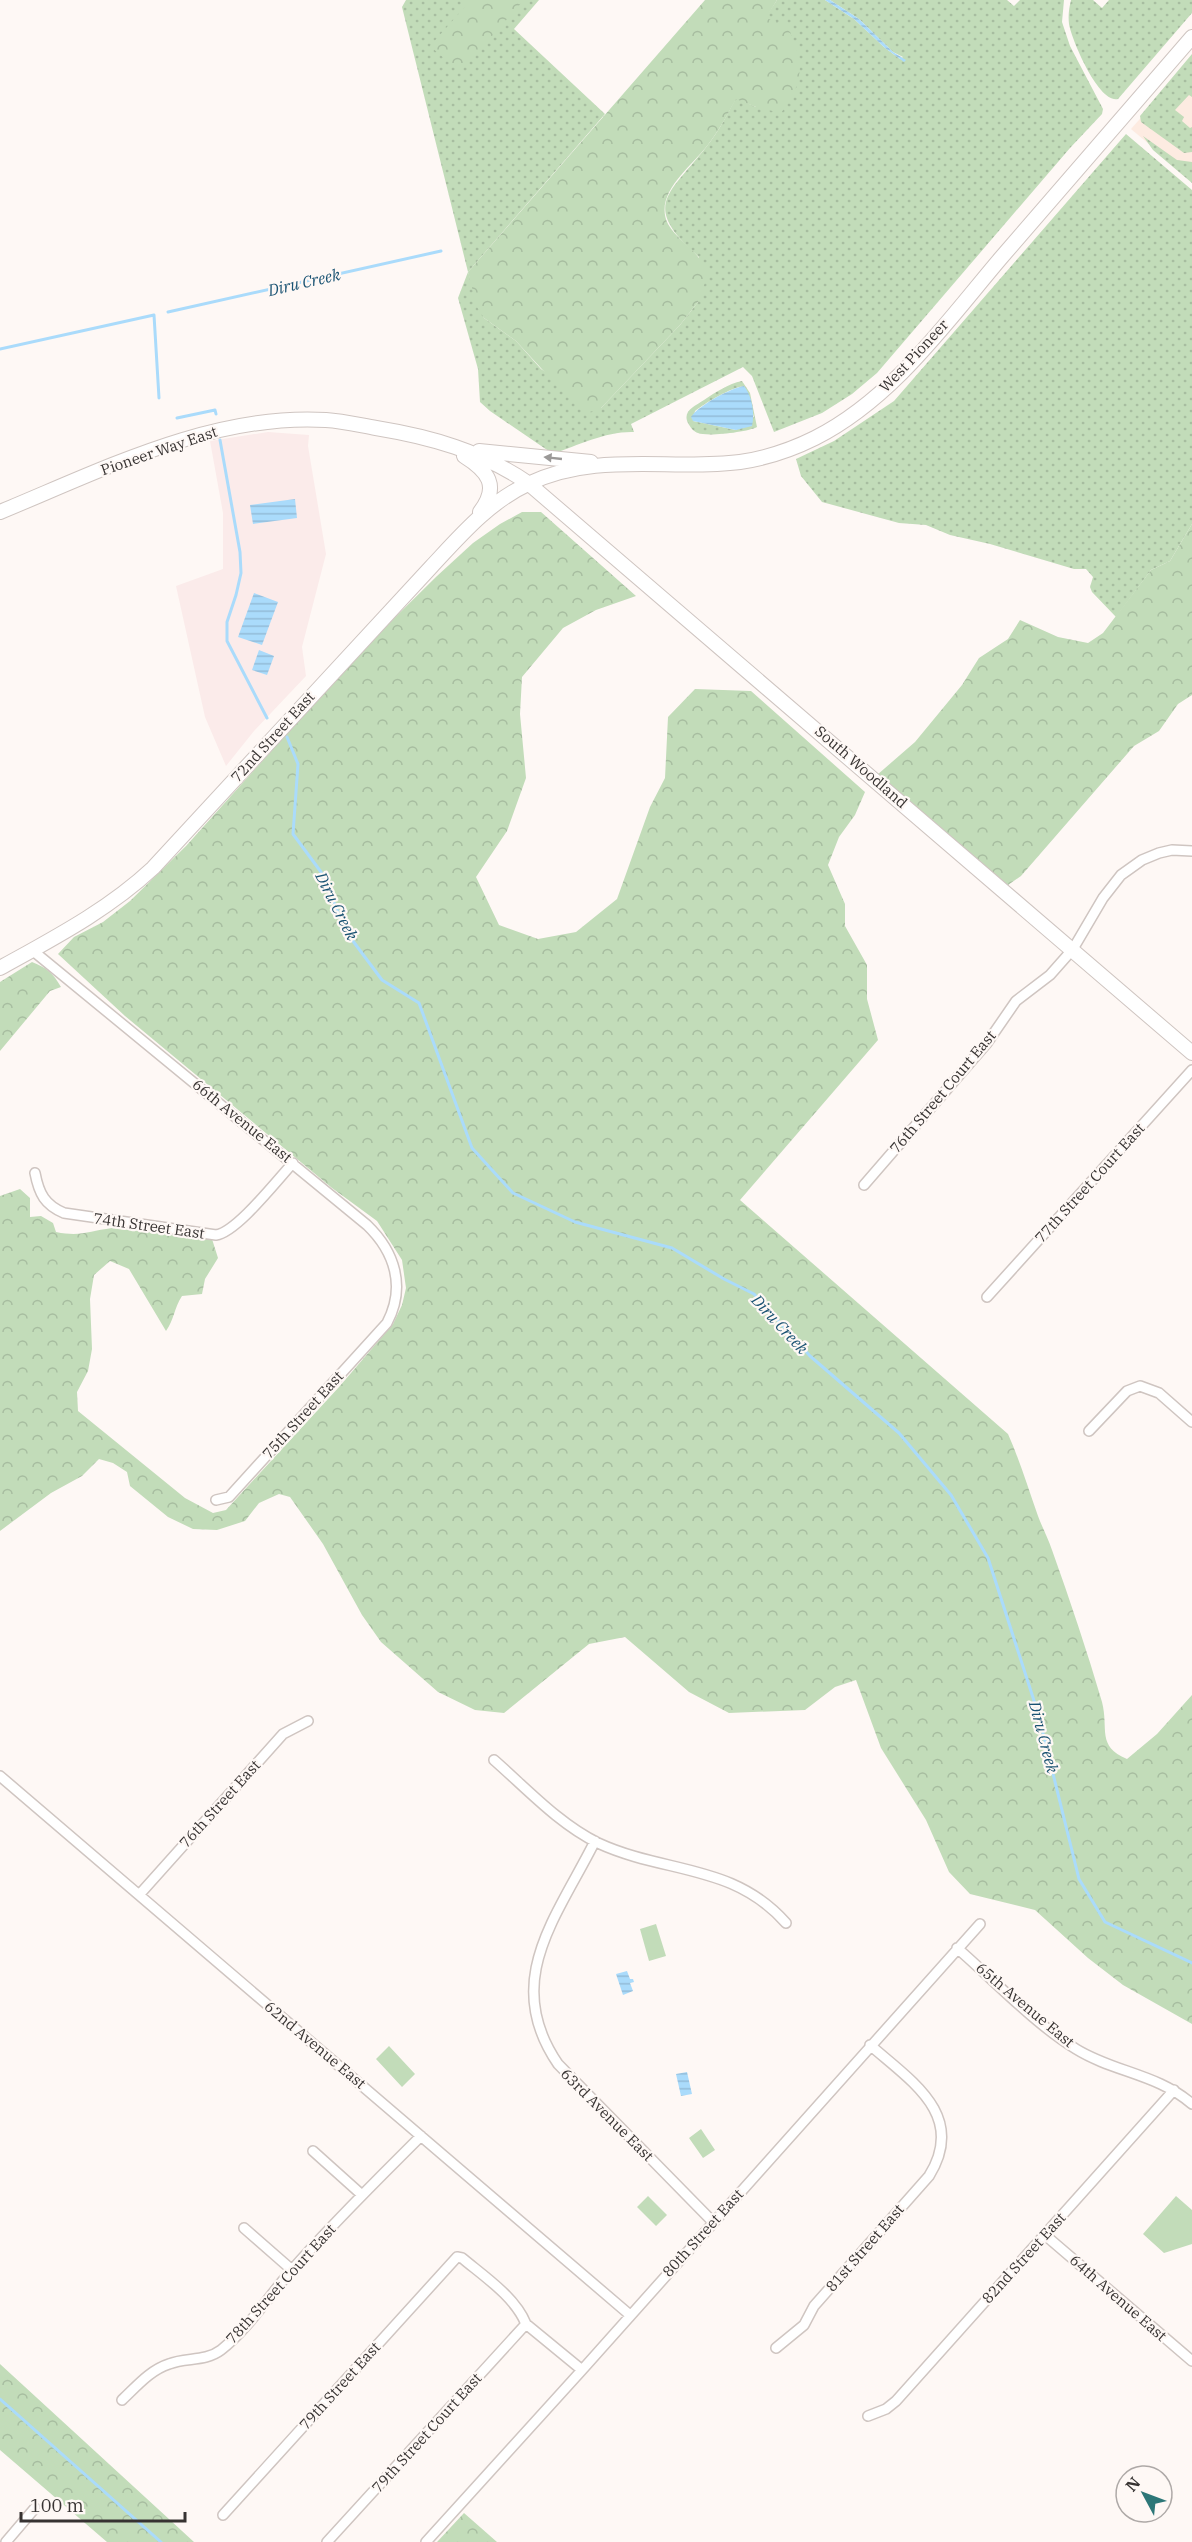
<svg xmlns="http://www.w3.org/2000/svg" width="1192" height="2542" viewBox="0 0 1192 2542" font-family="'IBM Plex Serif',serif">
  <defs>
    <pattern id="grass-dots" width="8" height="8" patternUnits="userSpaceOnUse" patternTransform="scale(1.5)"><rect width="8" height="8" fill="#c2dcb9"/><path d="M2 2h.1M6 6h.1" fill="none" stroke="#a7bda0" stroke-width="1.8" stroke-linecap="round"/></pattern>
    <pattern id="forest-crowns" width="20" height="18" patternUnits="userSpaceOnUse" patternTransform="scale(1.5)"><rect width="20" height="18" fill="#c2dcb9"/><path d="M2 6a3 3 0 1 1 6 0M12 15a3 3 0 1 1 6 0" fill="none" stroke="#a7bda0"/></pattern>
    <pattern id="water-rules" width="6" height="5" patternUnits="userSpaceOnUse" patternTransform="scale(1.5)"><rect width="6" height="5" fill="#aadbfb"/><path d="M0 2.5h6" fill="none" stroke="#93bcd8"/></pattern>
  </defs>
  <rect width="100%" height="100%" fill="#fef8f5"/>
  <path fill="#fdebe1" d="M 1192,60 L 1192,180 L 1131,129 Z"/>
  <path fill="#fbebea" d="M 268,432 L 309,435 L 308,446 L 326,554 L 302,647 L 306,676 L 254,731 L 226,766 L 205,717 L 176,586 L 223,569 L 223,513 L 210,441 Z"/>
  <path fill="url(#grass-dots)" fill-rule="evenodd" d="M 406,0 L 539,0 L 514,29 L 605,114 L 468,272 L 484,318 L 516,341 L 541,369 L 601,408 L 680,325 L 698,302 L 699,257 C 639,205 670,194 707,146 C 719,131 727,115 736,98 L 756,107 L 765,18 L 777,0 L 825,0 L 854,19 L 885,48 L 900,59 L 903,57 L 893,52 L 859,19 L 830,0 L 1007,0 L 1014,6 L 1020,0 L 1064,0 L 1062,22 L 1070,46 L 1103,109 L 1102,114 L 1070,148 L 877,373 L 852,394 L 822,413 L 774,432 L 752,376 L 743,367 L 631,424 L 634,432 C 607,431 578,445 553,454 L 490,411 L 480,402 L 478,369 L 458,298 L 468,272 L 402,7 Z
    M 1071,0 L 1093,0 L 1102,8 L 1109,0 L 1192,0 L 1192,13 L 1118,99 C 1099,104 1072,41 1069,24 C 1068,16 1069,8 1071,0 Z
    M 1192,54 L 1192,97 L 1189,95 L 1175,110 L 1184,117 L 1182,121 L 1190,128 L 1192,127 L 1192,152 L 1184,153 L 1141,122 L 1140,116 Z
    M 1126,134 L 1192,190 L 1192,524 L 1170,561 L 1151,570 L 1116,617 L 1092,592 L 1090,587 L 1093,577 L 1086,569 L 1074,569 L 990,544 L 950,535 L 926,525 L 899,523 L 822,502 L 801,476 L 796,459 L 834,441 L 894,401 Z
    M 1143,136 L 1177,160 L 1192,162 L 1192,183 L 1153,150 Z
    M 742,381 L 750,393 L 757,427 C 748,432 707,437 698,433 C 694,432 690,427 688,423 C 682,411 695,406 704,400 C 716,392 728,384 742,381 ZM 744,386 L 754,417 L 736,430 L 693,421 L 695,411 C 707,402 730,388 744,386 Z"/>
  <path fill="url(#forest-crowns)" d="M 471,0 L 524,0 L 460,72 L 430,46 Z
    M 705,0 L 777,0 L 766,18 L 786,25 C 804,59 806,81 781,113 L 756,107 L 736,99 C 727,115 719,131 707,146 C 691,167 653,194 668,224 C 676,238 690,246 699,258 C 703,263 705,269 708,274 L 698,302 L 680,325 L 601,408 L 587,413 L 563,392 L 516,341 L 484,318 L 477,307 L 468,272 Z
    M 522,512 L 541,512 L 636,596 L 596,610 L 563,628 L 522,677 L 520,714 L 526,778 L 507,831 L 476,877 L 499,925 L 538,939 L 576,932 L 617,899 L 650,807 L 665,778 L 668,717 L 695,689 L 751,691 L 865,792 L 855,815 L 839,837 L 828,865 L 845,904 L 845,926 L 867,965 L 867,999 L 878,1040 L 740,1200 L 1008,1434 C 1020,1461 1028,1488 1038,1516 C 1042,1527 1048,1538 1052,1550 C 1070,1600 1087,1651 1102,1702 C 1109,1729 1096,1746 1127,1759 L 1157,1734 L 1192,1695 L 1192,2024 L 1123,1985 L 1088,1958 L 1035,1910 L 970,1894 L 949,1872 L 926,1820 L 881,1748 L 856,1680 L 835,1687 L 805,1710 L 729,1713 L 689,1692 L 625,1637 L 589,1644 L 504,1713 L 475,1710 L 438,1692 L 381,1642 L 362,1615 L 323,1544 L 290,1497 L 279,1494 L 259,1503 L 245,1521 L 217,1530 L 193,1529 L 168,1517 L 130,1486 L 127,1472 L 113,1463 L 99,1459 L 82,1476 L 51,1493 L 0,1531 L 0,1196 L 20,1189 L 30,1198 L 30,1217 L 41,1216 L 53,1223 L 56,1232 C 81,1237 89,1231 112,1228 L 212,1239 L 218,1258 L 205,1279 L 202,1294 L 182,1296 C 174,1308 174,1320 166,1331 L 129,1269 L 110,1261 L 94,1275 L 90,1299 L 92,1349 L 88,1371 L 77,1392 L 78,1411 L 185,1498 L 213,1513 L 226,1510 L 339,1387 L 393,1324 L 402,1305 L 406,1288 L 402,1260 L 377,1221 L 332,1188 L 125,1016 L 58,954 L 74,937 L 103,922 L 130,901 L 186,846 L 362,650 L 437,576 L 473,543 L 500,524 Z
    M 1192,524 L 1192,695 L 1178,704 L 1159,731 L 1134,746 L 1021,876 L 1008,885 L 1002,883 L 877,775 L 915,742 L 962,685 L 979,658 L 1008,639 L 1020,620 L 1058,637 L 1088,643 L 1103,633 L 1151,570 L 1170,561 Z
    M 32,962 C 47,968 53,973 61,987 L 50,991 L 0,1051 L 0,982 Z
    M 0,2364 L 194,2542 L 107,2542 L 0,2450 Z
    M 464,2513 L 497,2542 L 437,2542 Z"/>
  <path fill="#c2dcb9" d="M 656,1924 L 666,1956 L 649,1961 L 640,1929 Z
    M 389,2046 L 415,2074 L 402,2087 L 376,2059 Z
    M 701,2129 L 715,2150 L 703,2158 L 689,2138 Z
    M 648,2196 L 667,2215 L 656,2226 L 637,2207 Z
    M 1176,2196 L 1192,2210 L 1192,2244 L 1164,2253 L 1143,2234 Z"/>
  <path fill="url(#water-rules)" d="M 825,0 L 830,0 L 859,19 L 893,52 L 906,60 L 904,62 L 885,48 L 854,19 Z
    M 744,386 C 752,396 755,413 752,426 L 736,430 L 693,421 L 691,417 C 699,405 731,388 744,386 Z
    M 295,499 L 297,518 L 253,524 L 250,505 Z
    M 254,593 L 278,602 L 262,645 L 238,637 Z
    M 259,650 L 274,656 L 267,675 L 252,670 Z
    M 627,1971 L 630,1979 L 633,1979 L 634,1982 L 630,1983 L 633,1991 L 623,1995 L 616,1974 Z
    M 687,2072 L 692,2094 L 681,2096 L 676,2074 Z"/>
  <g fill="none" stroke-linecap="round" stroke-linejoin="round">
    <path stroke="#aadbfb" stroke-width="3" d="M 168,312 L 441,251
      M 0,349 L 154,315 L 159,398
      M 177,418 L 215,410 L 216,414
      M 220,440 L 240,552 L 241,573 L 236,595 L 227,622 L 227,641 L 267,718
      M 287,737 L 298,764 L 293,834 L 321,872 L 347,933 L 382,980 L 419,1003 L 472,1148 L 513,1193 L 575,1222 L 672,1248 L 724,1279 L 754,1294 L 810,1356 L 899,1433 L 951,1495 L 988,1558 L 1038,1713 L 1079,1879 L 1105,1922 L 1192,1963
      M 0,2399 L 161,2542"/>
    <g stroke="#cfc5c1" stroke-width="12">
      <path id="street" d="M 32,950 L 367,1225 C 395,1252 406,1287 387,1323 L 229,1497 L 216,1500
        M 35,1173 C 39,1194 45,1205 64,1213 L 216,1235 C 237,1232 277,1180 293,1163
        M 864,1185 L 987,1043 L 1016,1001 L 1050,975 L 1073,949 L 1103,898 L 1121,875 L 1142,860 L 1159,853 L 1172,850 L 1192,851
        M 987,1297 L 1192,1070
        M 1089,1431 L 1127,1391 L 1140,1386 L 1159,1393 L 1192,1422
        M 494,1760 C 526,1788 559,1824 598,1843 C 665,1874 733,1863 786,1923
        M 0,1776 L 630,2315
        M 595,1841 C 557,1917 501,1981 558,2064 L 713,2222
        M 139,1895 L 283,1734 L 308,1721
        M 957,1948 C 995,1981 1034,2023 1076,2049 C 1113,2072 1158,2074 1192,2104
        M 313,2151 L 362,2195
        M 244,2228 L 292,2270
        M 1045,2235 L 1192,2361
        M 776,2348 L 804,2325 L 814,2306 L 929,2176 C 967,2115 911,2081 870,2045
        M 122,2400 C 136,2387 150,2370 169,2364 C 186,2357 205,2362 221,2350 C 248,2329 268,2297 291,2271 C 332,2224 377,2180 421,2136
        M 868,2416 L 886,2409 L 896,2401 L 1174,2090
        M 223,2515 L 457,2257 L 462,2258 C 485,2277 515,2297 526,2324 L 582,2370
        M 6,2542 L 35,2508
        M 327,2542 L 526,2324
        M 426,2542 L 582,2370 L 980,1924"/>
    </g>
    <g stroke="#cfc5c1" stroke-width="16">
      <path id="secondary" d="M 479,451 L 591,462
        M 464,456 C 488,471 500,486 480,512
        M 0,512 C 102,470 213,413 326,420 C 343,421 359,425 376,428 C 431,437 481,451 528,483 L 1192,1053
        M 0,968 C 54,938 108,910 153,868 L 432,566 C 460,536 489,502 528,484 C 595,451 671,471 740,462 C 767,458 791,450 815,438 C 892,399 945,324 1000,259 C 1064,185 1128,111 1192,37"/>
    </g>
    <use href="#street" stroke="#fff" stroke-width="9"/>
    <use href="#secondary" stroke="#fff" stroke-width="14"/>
  </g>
  <defs><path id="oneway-solid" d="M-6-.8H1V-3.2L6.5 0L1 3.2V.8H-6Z" transform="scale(1.5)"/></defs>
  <use fill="#9b9998" href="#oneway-solid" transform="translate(553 458) rotate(-174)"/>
  <g text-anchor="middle" stroke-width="4.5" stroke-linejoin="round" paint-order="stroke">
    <g font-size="15" fill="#373332" stroke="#fef8f5">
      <text transform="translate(914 356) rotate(-47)" y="5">West Pioneer</text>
      <text transform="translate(159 451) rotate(-19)" y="5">Pioneer Way East</text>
      <text transform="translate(273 737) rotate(-48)" y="5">72nd Street East</text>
      <text transform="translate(861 767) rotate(41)" y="5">South Woodland</text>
      <text transform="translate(943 1092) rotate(-50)" y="5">76th Street Court East</text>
      <text transform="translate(242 1121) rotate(39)" y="5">66th Avenue East</text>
      <text transform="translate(1090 1183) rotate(-48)" y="5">77th Street Court East</text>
      <text transform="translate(149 1226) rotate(8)" y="5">74th Street East</text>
      <text transform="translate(303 1415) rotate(-48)" y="5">75th Street East</text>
      <text transform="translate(220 1804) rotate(-48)" y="5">76th Street East</text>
      <text transform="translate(1025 2005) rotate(40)" y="5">65th Avenue East</text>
      <text transform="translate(315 2045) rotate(40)" y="5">62nd Avenue East</text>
      <text transform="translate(607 2115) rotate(45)" y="5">63rd Avenue East</text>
      <text transform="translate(703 2233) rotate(-48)" y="5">80th Street East</text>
      <text transform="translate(865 2248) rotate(-49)" y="5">81st Street East</text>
      <text transform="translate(1024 2258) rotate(-48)" y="5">82nd Street East</text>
      <text transform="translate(281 2284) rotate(-48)" y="5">78th Street Court East</text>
      <text transform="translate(1118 2298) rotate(41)" y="5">64th Avenue East</text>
      <text transform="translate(340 2386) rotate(-48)" y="5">79th Street East</text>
      <text transform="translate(427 2433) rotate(-48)" y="5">79th Street Court East</text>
    </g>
    <g font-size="16" font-style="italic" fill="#195272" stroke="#fef8f5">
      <text transform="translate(304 282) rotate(-13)" y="6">Diru Creek</text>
      <text transform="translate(337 906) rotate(63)" y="6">Diru Creek</text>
      <text transform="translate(780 1324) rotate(47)" y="6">Diru Creek</text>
      <text transform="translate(1044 1737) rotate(75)" y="6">Diru Creek</text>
    </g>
  </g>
  <g transform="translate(1144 2494) rotate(311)"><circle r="28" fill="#fef8f5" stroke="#aea9a7" stroke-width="1.5"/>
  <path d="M0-4.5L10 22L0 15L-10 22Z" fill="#2d7778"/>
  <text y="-9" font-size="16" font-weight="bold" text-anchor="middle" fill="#373332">N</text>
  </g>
  <path d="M21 2512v9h164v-9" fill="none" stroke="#373332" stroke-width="3"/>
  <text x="30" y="2512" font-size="18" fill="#373332" stroke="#fef8f5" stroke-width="4.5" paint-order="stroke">100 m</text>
</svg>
